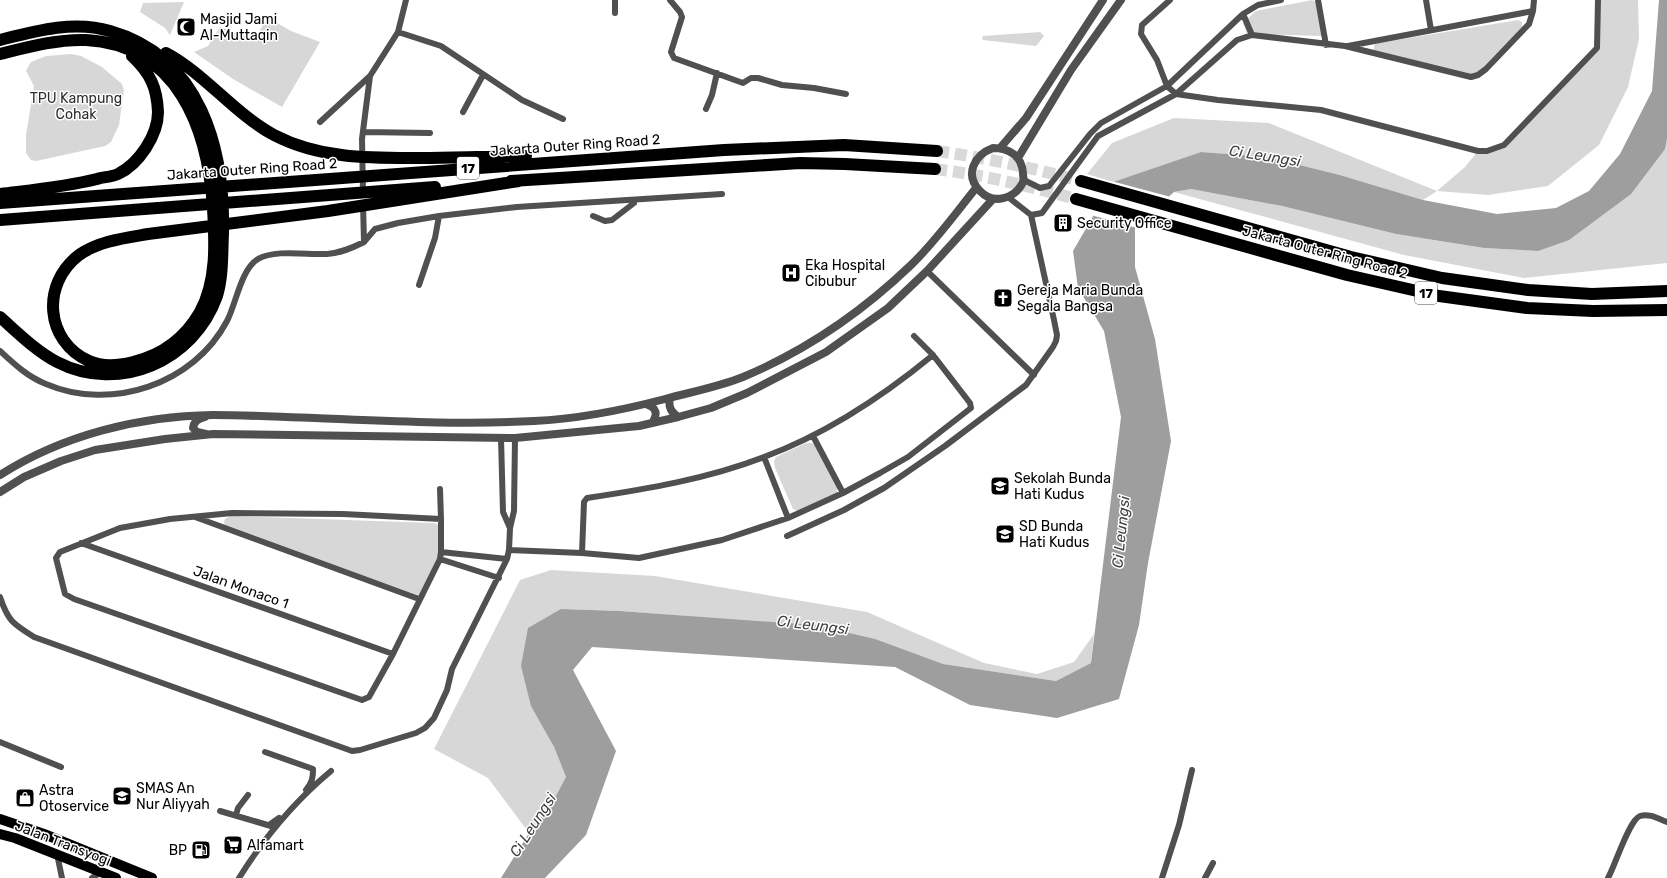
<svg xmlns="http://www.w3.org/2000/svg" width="1667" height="878" viewBox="0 0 1667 878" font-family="Rubik,sans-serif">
  <rect width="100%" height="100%" fill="#fff"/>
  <path fill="#d7d7d7" d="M 1312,0 L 1316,2 L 1322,36 L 1247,34 L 1243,23 L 1256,11 Z
    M 1598,0 L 1638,0 L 1639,39 L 1628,87 L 1599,145 L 1548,186 L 1488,195 L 1437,191 L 1423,200 L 1340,175 L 1267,157 L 1201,152 L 1113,182 L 1087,174 L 1112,143 L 1174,118 L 1269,123 L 1437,191 L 1465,167 L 1478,151 L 1504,145 L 1597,48 Z
    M 184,2 L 170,35 L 165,28 L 140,12 L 143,3 Z
    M 267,17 L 291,31 L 320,42 L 282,107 L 233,79 L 194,52 L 208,46 L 220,27 L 255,40 Z
    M 1518,20 L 1522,22 L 1522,27 L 1479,73 L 1468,75 L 1373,51 L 1375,44 L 1379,43 Z
    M 1040,32 L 1044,36 L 1036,46 L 983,40 L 982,39 L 983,36 Z
    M 71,54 L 81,56 L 102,67 L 122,84 L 124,90 L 119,125 L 111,142 L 105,146 L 36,161 L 31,160 L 26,153 L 26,135 L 34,86 L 26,71 L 31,62 L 46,56 Z
    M 1667,139 L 1667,263 L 1524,278 L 1404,255 L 1174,192 L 1191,189 L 1282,206 L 1396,234 L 1484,248 L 1538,251 L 1665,149 Z
    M 806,443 L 812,443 L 816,446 L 837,486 L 837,492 L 834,496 L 798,511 L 793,509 L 775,468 L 774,461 L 776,457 Z
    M 230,516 L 433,523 L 437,524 L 440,528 L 439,560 L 422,593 L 418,595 L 225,528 L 224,522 L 225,519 Z
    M 551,570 L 655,576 L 867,612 L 984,663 L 1037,674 L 1074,662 L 1094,634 L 1091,663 L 1056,681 L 943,664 L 687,616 L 620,611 L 561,609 L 541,723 L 554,747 L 566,777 L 552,803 L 529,833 L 488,778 L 434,749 L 520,580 Z"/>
  <path fill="#9e9e9e" d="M 1659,0 L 1667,0 L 1667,139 L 1665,149 L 1631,194 L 1569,240 L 1538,251 L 1484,248 L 1396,234 L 1282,206 L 1191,189 L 1174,192 L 1135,227 L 1135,267 L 1155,339 L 1171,441 L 1148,563 L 1139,625 L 1119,699 L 1057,718 L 970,705 L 895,667 L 592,647 L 573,670 L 616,751 L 586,835 L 545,878 L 501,878 L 529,833 L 552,803 L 566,777 L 554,747 L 531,706 L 521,666 L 528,628 L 561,609 L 620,611 L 814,625 L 875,639 L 943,664 L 1056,681 L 1091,663 L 1121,417 L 1104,331 L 1078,288 L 1073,251 L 1113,182 L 1201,152 L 1267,157 L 1340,175 L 1423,200 L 1497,214 L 1556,208 L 1589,191 L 1620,154 L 1652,91 Z"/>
  <path fill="#fff" d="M 1111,181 L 1171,197 L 1137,228 L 1091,215 Z"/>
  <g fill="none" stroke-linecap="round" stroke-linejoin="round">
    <path stroke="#d9d9d9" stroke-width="12" stroke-dasharray="12 6" stroke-linecap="butt" d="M 937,151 C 986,158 1033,168 1081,181
      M 935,169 C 984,175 1029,186 1076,199"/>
    <path stroke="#505050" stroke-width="6" d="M 670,0 L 680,12 L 682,17 L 671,52 L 674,58 L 743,83 L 751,78 L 758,78 L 782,85 L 814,88 L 846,94
      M 1170,0 L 1142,25 L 1141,34 L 1157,60 L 1167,86 L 1176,94 L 1218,100 L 1321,110 L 1478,151 L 1487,151 L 1504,145 L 1597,48 L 1598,0
      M 1318,0 L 1326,45
      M 1426,0 L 1431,30
      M 615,13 L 615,0
      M 1243,14 L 1252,35
      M 398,32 L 441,46 L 522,100 L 563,119
      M 1348,46 L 1533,11
      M 706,109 L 712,95 L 717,73
      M 463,112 L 483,75
      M 320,122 L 370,76 L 398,32 L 406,0
      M 363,132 L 430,133
      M 1024,180 L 1040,188 L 1049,186 L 1090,134 L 1101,123 L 1167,86 L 1243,14 L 1258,5 L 1281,0
      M 363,194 L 362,139 L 370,76
      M 1031,215 L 1042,213 L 1098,136 L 1176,94 L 1237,40 L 1252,35 L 1345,46 L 1471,77 L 1478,75 L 1486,69 L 1529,24 L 1533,11 L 1534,0
      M 593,216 L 605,221 L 612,220 L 634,203
      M 364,242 L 375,229 L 398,223 L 439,216 L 517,207 L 722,194
      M 927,271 L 1034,375
      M 419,285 L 435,238 L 439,216
      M 0,351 C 14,364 28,377 46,384 C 111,412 194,384 227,321 C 236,304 241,269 258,259 C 275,249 308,255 327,254 C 341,253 352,248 364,242 L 363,203
      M 813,436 L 843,493
      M 501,438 L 503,512 L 510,528
      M 764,457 L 788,518
      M 440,489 L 441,519
      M 232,513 L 343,514 L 441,519 L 441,552 L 440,559 L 393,654 L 369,697 L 362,700 L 74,599 L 65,594 L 56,558 L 60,552 L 120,528 L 170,519 Z
      M 195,517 L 419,599
      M 787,536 L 844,510 L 884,488 L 945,446 L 1026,385 L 1053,347 L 1056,341 L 1057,335 L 1054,320 L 1031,215 L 1008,197
      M 81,543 L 393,654
      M 509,550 L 582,553 L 639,558 L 722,540 L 788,518 L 843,493 L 880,473 L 908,457 L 971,408 L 970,403 L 933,355 L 914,336
      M 441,552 L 507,559
      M 582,553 L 584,502 L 587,498 C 647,489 707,479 764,457 C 826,434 882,397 933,355
      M 440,559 L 499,578
      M 0,597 C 8,621 13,624 34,637 L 352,751 L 360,750 L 416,733 L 425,728 L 434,718 L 447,690 L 452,669 L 507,559 L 509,550 L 510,528 L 514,511 L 515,438
      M 0,742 L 61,767
      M 265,752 L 313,769 C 313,778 312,783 306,790
      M 220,811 L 271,826
      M 236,815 L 238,808 L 248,795
      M 269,825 L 279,818
      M 57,854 L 62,878
      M 92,878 L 101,872
      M 239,878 C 264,838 295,801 331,771
      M 1162,878 L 1179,825 L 1192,770
      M 1205,878 L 1213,863
      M 1608,878 C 1615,866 1629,820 1640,816 C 1649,813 1659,819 1667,822"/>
    <path stroke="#505050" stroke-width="8" d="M 993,148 C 1009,148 1022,156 1023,173 C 1023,176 1024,179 1023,182 C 1015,199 993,205 980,191 C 964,175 974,155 993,148 Z
      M 1000,148 L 1026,118 L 1103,0
      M 1018,158 L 1071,70 L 1121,0
      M 670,398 C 668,407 671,412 678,417
      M 646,404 C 657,408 658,414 652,423
      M 205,417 C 198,419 194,421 193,428 L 197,432 L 206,434
      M 0,475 C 63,435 139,416 213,415 C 247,415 281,417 315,418 C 388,421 461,425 534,421 C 578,419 623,410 665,399 C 691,392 718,387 743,377 C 805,351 862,312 911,265 C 935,242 955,214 976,188
      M 0,492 L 24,477 L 61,461 L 95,450 L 165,439 L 213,434 L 515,438 L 639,426 L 678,417 L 711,408 L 747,393 L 826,352 L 888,308 L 927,271 L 993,199"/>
    <path stroke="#000" stroke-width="10" d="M 0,819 L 44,834 L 152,878
      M 0,834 L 15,838 L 116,878"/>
    <path stroke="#000" stroke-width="12" d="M 0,40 C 35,31 74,20 110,31 C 201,57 225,149 223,233 C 222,254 223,276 217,296 C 194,361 119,394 57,362 C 36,351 18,333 0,317
      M 166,53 C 204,73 236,115 274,135 C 322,160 374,158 426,158 C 459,157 492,157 526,156
      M 0,54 C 28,47 57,39 86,40 C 178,45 208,129 213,208 C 215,243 217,281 200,312 C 193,324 183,336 172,344 C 153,359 113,372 89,361 C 45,341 41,284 79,255 C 99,241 125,238 148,234 L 328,211 L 519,181
      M 511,181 L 800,163 L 845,164 L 935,169
      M 1081,181 L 1351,257 L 1442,278 L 1528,290 L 1592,294 L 1667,291
      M 0,194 C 32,190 65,187 97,179 C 103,177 112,177 118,174 C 139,164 158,135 158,112 C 157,87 150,73 132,56
      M 1076,199 L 1347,275 L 1439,296 L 1527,308 L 1593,311 L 1667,310
      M 0,203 L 724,150 L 844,145 L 937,151
      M 0,220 L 435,187"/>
  </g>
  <defs>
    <g id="mosque-square" transform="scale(1)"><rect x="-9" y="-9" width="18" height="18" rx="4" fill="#000" stroke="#fff"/><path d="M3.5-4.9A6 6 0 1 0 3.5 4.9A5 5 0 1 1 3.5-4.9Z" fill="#fff"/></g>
    <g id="building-square" transform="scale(1)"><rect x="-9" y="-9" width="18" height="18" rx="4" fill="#000" stroke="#fff"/><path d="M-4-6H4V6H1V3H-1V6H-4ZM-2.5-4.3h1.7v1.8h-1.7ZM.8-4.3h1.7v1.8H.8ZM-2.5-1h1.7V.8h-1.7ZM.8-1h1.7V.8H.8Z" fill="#fff"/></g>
    <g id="hospital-square" transform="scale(1)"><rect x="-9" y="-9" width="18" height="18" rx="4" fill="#000" stroke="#fff"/><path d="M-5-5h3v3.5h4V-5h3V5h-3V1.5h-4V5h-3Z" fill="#fff"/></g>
    <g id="church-square" transform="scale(1)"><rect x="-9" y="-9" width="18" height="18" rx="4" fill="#000" stroke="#fff"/><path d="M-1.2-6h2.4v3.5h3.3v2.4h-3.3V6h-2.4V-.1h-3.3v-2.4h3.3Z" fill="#fff"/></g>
    <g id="school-square" transform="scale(1)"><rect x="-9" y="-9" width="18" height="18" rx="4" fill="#000" stroke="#fff"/><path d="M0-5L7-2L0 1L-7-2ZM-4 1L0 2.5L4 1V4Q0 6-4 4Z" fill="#fff"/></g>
    <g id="shop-square" transform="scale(1)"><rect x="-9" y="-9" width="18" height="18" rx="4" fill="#000" stroke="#fff"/><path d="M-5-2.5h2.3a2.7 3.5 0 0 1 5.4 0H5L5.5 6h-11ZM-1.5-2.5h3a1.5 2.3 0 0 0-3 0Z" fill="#fff"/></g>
    <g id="supermarket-square" transform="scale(1)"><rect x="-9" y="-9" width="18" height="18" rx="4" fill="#000" stroke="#fff"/><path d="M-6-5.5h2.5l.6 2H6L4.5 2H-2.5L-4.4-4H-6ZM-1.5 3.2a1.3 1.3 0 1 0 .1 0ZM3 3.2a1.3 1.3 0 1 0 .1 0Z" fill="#fff"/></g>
    <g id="fuel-square" transform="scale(1)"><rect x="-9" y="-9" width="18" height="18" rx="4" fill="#000" stroke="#fff"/><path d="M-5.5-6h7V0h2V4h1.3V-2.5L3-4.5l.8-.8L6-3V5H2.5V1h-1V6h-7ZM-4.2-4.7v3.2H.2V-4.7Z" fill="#fff"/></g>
  </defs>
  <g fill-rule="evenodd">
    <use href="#mosque-square" x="186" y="27"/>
    <use href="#building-square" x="1063" y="223"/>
    <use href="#hospital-square" x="791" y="273"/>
    <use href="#church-square" x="1003" y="298"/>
    <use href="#school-square" x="1000" y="486"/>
    <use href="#school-square" x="1005" y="534"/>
    <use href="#school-square" x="122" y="796"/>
    <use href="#shop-square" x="25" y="798"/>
    <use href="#supermarket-square" x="233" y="845"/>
    <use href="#fuel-square" x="201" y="850"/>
  </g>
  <g text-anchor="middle" stroke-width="3" stroke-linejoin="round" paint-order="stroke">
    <g fill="#fff" stroke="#4c4c4c" stroke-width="1">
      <rect x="457" y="157" width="22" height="22" rx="3"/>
      <rect x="1415" y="282" width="22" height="22" rx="3"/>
    </g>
    <g font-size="13" font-weight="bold" fill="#000">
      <text x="468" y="173">17</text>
      <text x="1426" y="298">17</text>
    </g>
    <g font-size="14" fill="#000" stroke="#fff" text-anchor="start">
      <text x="200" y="24">Masjid Jami<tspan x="200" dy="16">Al-Muttaqin</tspan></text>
      <text x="1077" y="228">Security Office</text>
      <text x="805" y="270">Eka Hospital<tspan x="805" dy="16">Cibubur</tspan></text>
      <text x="1017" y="295">Gereja Maria Bunda<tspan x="1017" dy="16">Segala Bangsa</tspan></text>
      <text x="1014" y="483">Sekolah Bunda<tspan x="1014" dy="16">Hati Kudus</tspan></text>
      <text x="1019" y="531">SD Bunda<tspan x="1019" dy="16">Hati Kudus</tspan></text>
      <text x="136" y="793">SMAS An<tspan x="136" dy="16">Nur Aliyyah</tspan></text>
      <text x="39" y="795">Astra<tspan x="39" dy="16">Otoservice</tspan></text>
      <text x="247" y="850">Alfamart</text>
      <text x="187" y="855" text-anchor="end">BP</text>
    </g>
    <g font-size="14" fill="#2e2e2e" stroke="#fff">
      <text x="76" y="103">TPU Kampung<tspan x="76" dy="16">Cohak</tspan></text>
    </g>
    <g font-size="14" fill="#000" stroke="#fff">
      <text transform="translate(575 145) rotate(-4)" y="5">Jakarta Outer Ring Road 2</text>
      <text transform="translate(252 169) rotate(-4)" y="5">Jakarta Outer Ring Road 2</text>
      <text transform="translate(1325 252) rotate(15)" y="5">Jakarta Outer Ring Road 2</text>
      <text transform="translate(241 587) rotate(20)" y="5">Jalan Monaco 1</text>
      <text transform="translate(63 843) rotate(21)" y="5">Jalan Transyogi</text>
    </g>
    <g font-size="15" font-style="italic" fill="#3f3f3f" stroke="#fff">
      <text transform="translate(1265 156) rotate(9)" y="5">Ci Leungsi</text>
      <text transform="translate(1121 532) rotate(-84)" y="5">Ci Leungsi</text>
      <text transform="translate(813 625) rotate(7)" y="5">Ci Leungsi</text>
      <text transform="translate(533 825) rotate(-57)" y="5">Ci Leungsi</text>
    </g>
  </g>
</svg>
